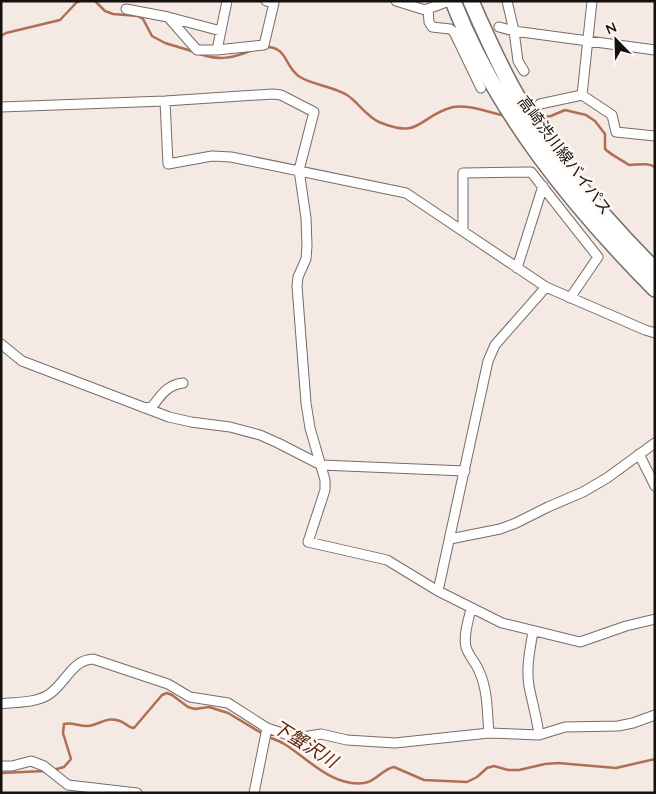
<svg xmlns="http://www.w3.org/2000/svg" width="656" height="794" viewBox="0 0 656 794" font-family="Quicksand,'Noto Sans JP',sans-serif">
  <rect width="100%" height="100%" fill="#f5e9e4"/>
  <g fill="none" stroke-linecap="round" stroke-linejoin="round">
    <path stroke="#b26e53" stroke-width="2.5" d="M 95,1 L 105,11 L 113,14 L 138,16 L 143,19 L 152,36 L 165,43 L 195,52
      M 1,36 L 6,33 L 60,20 L 76,3 L 80,1
      M 265,47 C 288,46 284,67 300,77 C 313,85 332,86 347,95 C 358,102 366,116 379,122 C 422,140 418,116 453,107 C 467,104 491,113 506,116
      M 200,54 C 219,61 234,58 252,50
      M 536,118 L 551,116 L 565,110 L 586,115 L 595,121 L 605,134 L 605,149 C 611,155 622,160 629,165 C 638,165 647,162 655,167
      M 268,737 C 274,739 280,741 286,745 C 309,760 333,787 364,783 C 376,782 382,769 394,767 L 424,780 L 467,782 L 477,777 L 487,768 L 494,766 L 508,770 L 519,770 L 545,764 L 558,763 L 616,768 L 655,759
      M 53,770 L 64,767 L 71,759 L 63,733 L 64,724 C 73,722 80,727 89,726 C 100,724 108,716 120,721 C 126,723 128,728 134,728 L 162,695 L 167,693 L 172,695 L 188,707 L 195,709 L 209,707 L 228,713 L 263,734
      M 1,773 L 45,771"/>
    <g stroke="#766c68" stroke-width="11">
      <path id="minor" d="M 396,1 L 425,10 L 449,1
        M 507,1 L 514,31 L 655,50
        M 126,9 L 168,17 L 197,50 L 217,50 L 227,1
        M 428,9 L 429,22 L 432,27 L 450,29 L 454,32 L 481,88
        M 168,17 L 221,31
        M 499,27 L 514,31 L 518,61 L 524,71
        M 217,50 L 264,45 L 274,3 L 266,1
        M 582,95 L 592,1
        M 165,101 L 168,164 L 212,156 L 231,157 L 406,193 L 546,287 L 645,330 L 655,333
        M 540,104 L 582,95 L 612,115 L 616,132 L 655,136
        M 1,107 L 165,101 L 273,94 L 281,95 L 314,112 L 299,170 L 306,218 L 307,246 L 306,259 L 298,277 L 297,286 L 306,403 L 310,428 L 325,480 L 325,490 L 308,542 L 387,560 L 438,591 L 502,623 L 580,642 L 626,626 L 655,619
        M 463,231 L 463,173 L 531,172 L 598,257 L 570,298
        M 517,268 L 543,186
        M 1,344 L 22,361 L 169,417 L 191,422 L 230,427 L 260,435 L 278,443 L 321,465 L 465,471
        M 144,408 L 152,407 C 161,395 167,385 183,383
        M 639,454 L 655,486
        M 450,539 L 500,529 L 516,523 L 548,507 L 583,492 L 607,478 L 655,443
        M 438,591 L 488,361 L 495,345 L 546,287
        M 471,608 C 469,619 463,635 466,647 C 468,655 476,663 479,671 C 488,690 487,712 489,733
        M 533,632 C 530,649 526,667 529,686 C 532,702 537,718 539,735
        M 1,704 C 16,702 35,703 48,695 C 65,685 71,660 93,659 L 168,684 L 190,697 L 228,703 L 267,728 L 254,793
        M 267,728 L 297,738 L 321,734 L 347,740 L 395,743 L 489,733 L 539,735 L 565,727 L 618,726 L 633,723 L 655,715
        M 1,766 L 12,766 L 31,761 L 44,766 L 68,785 L 137,793"/>
    </g>
    <g stroke="#766c68" stroke-width="18">
      <path id="primary" d="M 453,1 C 496,112 573,206 655,289
        M 471,1 C 483,29 496,57 510,84 C 547,153 599,214 655,270"/>
    </g>
    <use href="#minor" stroke="#fff" stroke-width="9"/>
    <use href="#primary" stroke="#fff" stroke-width="15"/>
  </g>
  <g text-anchor="middle" stroke-width="5" stroke-linejoin="round" paint-order="stroke">
    <g font-size="16" fill="#15110f" stroke="#fef7f4">
      <text transform="translate(565 155) rotate(53)" y="6">高崎渋川線バイパス</text>
    </g>
    <g font-size="18" font-style="italic" fill="#591e02" stroke="#fef7f4">
      <text transform="translate(305 744) rotate(32)" y="6">下蟹沢川</text>
    </g>
  </g>
  <rect width="656" height="794" fill="none" stroke="#15110f" stroke-width="5"/>
  <g transform="translate(616 40) rotate(337)" stroke="#fef7f4" stroke-width="4" paint-order="stroke">
  <path d="M0-4L9 19L0 12L-9 19Z" fill="#15110f"/>
  <text y="-8" font-size="14" font-weight="bold" text-anchor="middle" fill="#15110f">N</text>
  </g>
</svg>
